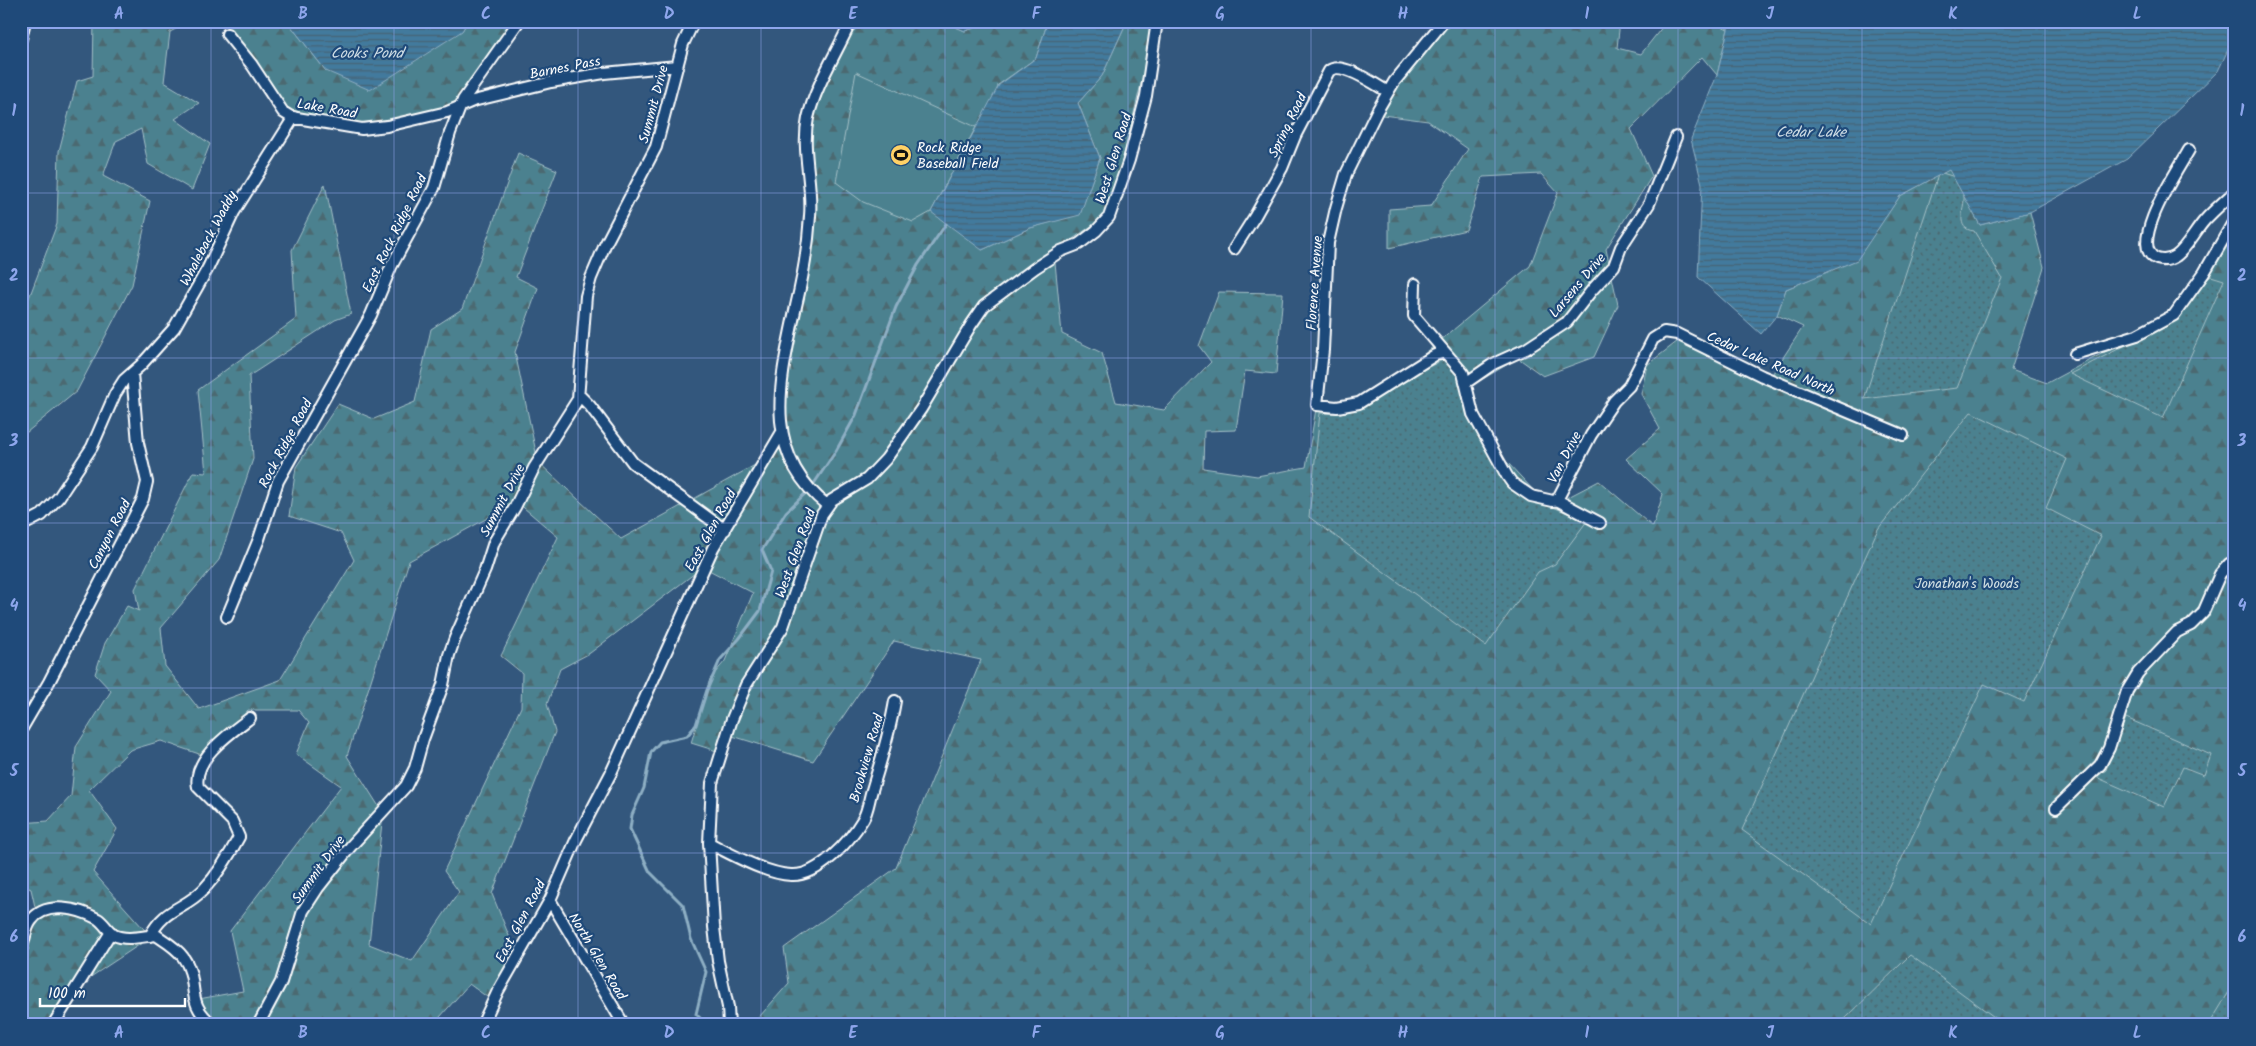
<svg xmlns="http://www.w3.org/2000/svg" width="2256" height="1046" viewBox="0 0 2256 1046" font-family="Kalam,sans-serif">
  <defs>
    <pattern id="forest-firs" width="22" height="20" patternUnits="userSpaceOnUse" patternTransform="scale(1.25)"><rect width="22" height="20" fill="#4b818f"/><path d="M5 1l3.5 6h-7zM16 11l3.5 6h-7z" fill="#4b6971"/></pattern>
    <pattern id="park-dots" width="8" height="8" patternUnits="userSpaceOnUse" patternTransform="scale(1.25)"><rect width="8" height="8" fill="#4b818f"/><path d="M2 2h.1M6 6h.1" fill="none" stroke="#4b6971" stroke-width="1.8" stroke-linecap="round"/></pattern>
    <pattern id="water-rules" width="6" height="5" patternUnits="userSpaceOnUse" patternTransform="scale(1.25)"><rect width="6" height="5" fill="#427a9d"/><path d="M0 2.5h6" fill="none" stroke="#476374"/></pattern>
  </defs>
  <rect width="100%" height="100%" fill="#33577d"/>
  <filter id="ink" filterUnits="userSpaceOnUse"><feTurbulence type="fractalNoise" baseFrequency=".02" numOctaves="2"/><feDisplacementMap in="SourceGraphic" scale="10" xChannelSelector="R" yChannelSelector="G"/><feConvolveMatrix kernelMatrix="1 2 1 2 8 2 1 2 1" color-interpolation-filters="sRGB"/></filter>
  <g filter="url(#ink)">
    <path fill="url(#forest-firs)" stroke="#a5c0c7" fill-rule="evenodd" d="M 94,21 L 191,21 L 170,32 L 164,82 L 199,103 L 175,119 L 210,144 L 192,190 L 148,164 L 141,129 L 116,141 L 103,176 L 150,201 L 132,285 L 77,391 L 21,437 L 21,319 L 57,224 L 59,151 L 77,81 L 93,76 Z
      M 223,21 L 287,21 L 326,71 L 462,31 L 468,21 L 515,21 L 454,108 L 367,130 L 287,115 Z
      M 848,21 L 942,21 L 965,31 L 996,21 L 1048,21 L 1036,58 L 998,85 L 982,250 L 1030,228 L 1080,214 L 1100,158 L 1078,103 L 1102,76 L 1127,21 L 1156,21 L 1110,213 L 1054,252 L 1062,334 L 1102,353 L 1116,402 L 1164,410 L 1211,362 L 1199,346 L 1219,292 L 1283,293 L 1276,374 L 1245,371 L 1236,430 L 1204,431 L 1203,468 L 1257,476 L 1306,467 L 1316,409 L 1381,390 L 1530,266 L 1558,193 L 1541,174 L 1483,177 L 1466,230 L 1389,248 L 1389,209 L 1431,206 L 1468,149 L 1428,121 L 1375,114 L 1444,21 L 1620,21 L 1617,48 L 1641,54 L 1667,21 L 1711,21 L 1728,29 L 1717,75 L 1702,57 L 1631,129 L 1652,176 L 1606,249 L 1618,305 L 1594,357 L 1543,376 L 1518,358 L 1466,389 L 1479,432 L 1549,507 L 1599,481 L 1653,527 L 1663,494 L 1626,459 L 1660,429 L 1641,394 L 1647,365 L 1678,341 L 1769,379 L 1803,327 L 1777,315 L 1786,289 L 1856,260 L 1900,196 L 1950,169 L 1980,225 L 2030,212 L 2044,267 L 2011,370 L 2047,383 L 2174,315 L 2235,219 L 2235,1025 L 752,1025 L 789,983 L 784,948 L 896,868 L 981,660 L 894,641 L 813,761 L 726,734 L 720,752 L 691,743 L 710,679 L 725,661 L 753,593 L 703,567 L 590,653 L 560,669 L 547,704 L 555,732 L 492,894 L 518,958 L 494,1002 L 469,984 L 433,1025 L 282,1025 L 261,1022 L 215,1025 L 193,1000 L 243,991 L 230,931 L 341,786 L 296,754 L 309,723 L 298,710 L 248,710 L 208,757 L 161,741 L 130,750 L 89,790 L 117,829 L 93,872 L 151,937 L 65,994 L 45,1025 L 21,1025 L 21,951 L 36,911 L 31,889 L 21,884 L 21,823 L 48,821 L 71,796 L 76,747 L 111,691 L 95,674 L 105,643 L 127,606 L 139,611 L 135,589 L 193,472 L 206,473 L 198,390 L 296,319 L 292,250 L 325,184 L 351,314 L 335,320 L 249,376 L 253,459 L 219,560 L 161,628 L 165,666 L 199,709 L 280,680 L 354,560 L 341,533 L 289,516 L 296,467 L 338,404 L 374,419 L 415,402 L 431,329 L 462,309 L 518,153 L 557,170 L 516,277 L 538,288 L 515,352 L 538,462 L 621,539 L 775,454 L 784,346 L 809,231 L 806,117 ZM 517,502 L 558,537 L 501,656 L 522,673 L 521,707 L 444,871 L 459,892 L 412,961 L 369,944 L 383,813 L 347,756 L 409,561 Z"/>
    <path fill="url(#park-dots)" stroke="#a5c0c7" d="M 1939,172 L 1955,177 C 1957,183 1963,190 1964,196 C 1965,208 1954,229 1974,231 L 2002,278 L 1957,388 L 1864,399 Z
      M 2211,276 L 2224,280 L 2163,418 L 2070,374 L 2128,344 L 2176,309 Z
      M 1451,356 L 1462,369 L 1485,426 L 1502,458 L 1519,484 L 1536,500 L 1587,521 L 1555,564 L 1538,572 L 1486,646 L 1309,517 L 1320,413 C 1359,416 1373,401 1404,381 C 1419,371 1435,364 1451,356 Z
      M 1971,412 L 2067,459 L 2046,508 L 2101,536 L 2024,702 L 1984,684 L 1871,924 L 1742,830 L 1878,529 Z
      M 2126,718 L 2211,755 L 2204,775 L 2183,767 L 2164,807 L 2096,777 L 2106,770 Z
      M 1910,955 L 2005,1025 L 1839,1025 Z
      M 2235,982 L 2235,1025 L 2209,1025 Z"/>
    <path fill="#4b818f" stroke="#a5c0c7" d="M 856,72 L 976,127 L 931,212 L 913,222 L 863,202 L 836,182 Z"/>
    <path fill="url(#water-rules)" stroke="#8eafc4" d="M 287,21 L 468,21 L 462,31 L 370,90 L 326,71 Z
      M 942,21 L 996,21 L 965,31 Z
      M 1048,21 L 1127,21 L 1102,76 L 1078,103 L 1100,158 L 1080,215 L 1030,228 L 982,250 L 931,212 L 999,85 L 1036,58 Z
      M 1730,21 L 2235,21 L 2235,35 L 2218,71 L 2127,159 L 2030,212 L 1980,225 L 1949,170 L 1900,196 L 1857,260 L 1786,289 L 1777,315 L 1761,334 L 1698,277 L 1702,184 L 1691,139 L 1717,75 Z"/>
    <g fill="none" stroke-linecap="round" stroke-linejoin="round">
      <path stroke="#8eafc4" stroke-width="3" d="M 704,1025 L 704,1022 L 696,1014 L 706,972 L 691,939 L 683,905 L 650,872 L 630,829 L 632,815 L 644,788 L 651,752 L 660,742 L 687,736 L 696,725 L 707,690 L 720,660 L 739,639 L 760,611 L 771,571 L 762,550 L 786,512 L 811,488 L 836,451 L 856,415 L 896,307 L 918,265 L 946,224"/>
      <g stroke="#fff" stroke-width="14">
        <path id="minor" d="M 1444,21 L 1394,82 L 1377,111 L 1346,174 L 1336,208 L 1328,243 L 1323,350 L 1317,405 L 1337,407 L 1359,403 L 1435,355 L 1445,352
          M 227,34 L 252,65 L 283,112 L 291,117 L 362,129 L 387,126 L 447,112 L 473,101 L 551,82 L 604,73 L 677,66
          M 21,39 L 25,21
          M 2189,150 C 2180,167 2125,247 2157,259 C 2163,261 2170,260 2176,256 C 2187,248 2195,231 2205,220 C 2214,210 2225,201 2235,191
          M 1234,249 L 1255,216 L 1282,168 L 1295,136 L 1329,71 C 1341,60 1376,85 1388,92
          M 1415,284 L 1414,316 L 1463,373 L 1473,414 L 1507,476 L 1512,483 L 1531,496 L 1553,501 L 1557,500 L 1591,435 L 1614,401 L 1629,386 L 1653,339 L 1664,332 L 1677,334 L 1762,376 L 1903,435
          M 2075,354 L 2137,335 L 2174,315 L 2204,273 L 2235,219
          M 1467,382 L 1493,364 L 1526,349 L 1567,322 L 1592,290 L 1614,266 L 1621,247 L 1649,204 L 1676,137
          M 579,395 L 590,406 L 633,463 L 725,530
          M 1557,500 L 1600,523
          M 828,506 C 759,452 781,379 796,306 C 803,277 808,247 810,216 C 813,184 801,150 808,118 C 816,84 837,53 851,21
          M 21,526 L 42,515 L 59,497 L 92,447 L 115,394 L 124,380 L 141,365 L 174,328 L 208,268 L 234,212 L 294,117
          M 227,617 L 259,539 L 278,481 L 371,315 L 391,267 L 434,188 L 450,133 L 463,100 L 519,21
          M 21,730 L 49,682 L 143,499 L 147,482 L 138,443 L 132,373
          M 2056,808 L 2100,765 L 2109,748 L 2127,691 L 2138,673 L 2177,632 L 2191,625 L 2203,613 L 2220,574 L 2229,564 L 2235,562
          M 709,843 C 731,854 766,874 791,875 C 818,877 850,841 863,819 C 868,811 869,799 872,790 C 881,761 890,731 895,701
          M 550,900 L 624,1025
          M 150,936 C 165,907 184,910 204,889 C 218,874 230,854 239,837 L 232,821 L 198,787 C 192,759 230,733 250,718
          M 21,950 C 25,940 25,929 31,921 C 45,900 80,909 98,919 C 104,923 108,931 114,935 C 126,941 144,936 156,935 C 165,941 177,948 183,957 C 201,982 183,1003 214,1025
          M 53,1025 L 111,932
          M 258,1025 L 281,982 L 303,911 L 318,888 L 351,846 L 406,786 L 415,768 L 423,739 L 443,685 L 449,655 L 455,638 L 485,570 L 494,542 L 515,507 L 534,468 L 578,399 L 586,296 L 591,278 L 605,245 L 656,147 L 683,44 L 694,21
          M 482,1025 L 498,991 L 550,900 L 576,840 L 611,773 L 713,548 L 782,432
          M 729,1025 L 728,1007 L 718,961 L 714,927 L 709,843 L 712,783 L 732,719 L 746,685 L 783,627 L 822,514 L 832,500 L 867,479 L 886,459 L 921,409 L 971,325 L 984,306 L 1035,268 L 1061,251 L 1079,244 L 1096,231 L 1109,217 L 1129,160 L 1146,96 L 1157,21"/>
      </g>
      <use href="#minor" stroke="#1f4a7a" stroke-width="10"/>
    </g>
  </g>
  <path fill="none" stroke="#8ea6ec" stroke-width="1" stroke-opacity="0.55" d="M 211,21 L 211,1025M 394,21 L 394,1025M 578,21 L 578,1025M 761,21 L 761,1025M 945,21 L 945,1025M 1128,21 L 1128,1025M 1311,21 L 1311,1025M 1495,21 L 1495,1025M 1678,21 L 1678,1025M 1862,21 L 1862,1025M 2045,21 L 2045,1025M 21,193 L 2235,193M 21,358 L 2235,358M 21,523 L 2235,523M 21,688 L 2235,688M 21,853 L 2235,853"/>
  <defs>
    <g id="stadium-disc" transform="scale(1.125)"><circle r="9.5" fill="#ffd166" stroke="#1f4a7a"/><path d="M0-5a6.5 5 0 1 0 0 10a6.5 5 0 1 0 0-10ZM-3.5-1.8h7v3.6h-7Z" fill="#111"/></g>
  </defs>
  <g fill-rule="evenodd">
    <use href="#stadium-disc" x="901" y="155"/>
  </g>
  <g text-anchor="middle" stroke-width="4.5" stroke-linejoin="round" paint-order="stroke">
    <g font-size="14" fill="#fff" stroke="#1f4a7a">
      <text transform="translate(565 67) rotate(-11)" y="5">Barnes Pass</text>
      <text transform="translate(653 104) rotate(-75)" y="5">Summit Drive</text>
      <text transform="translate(327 108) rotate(10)" y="5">Lake Road</text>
      <text transform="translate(1287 125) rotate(-64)" y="5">Spring Road</text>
      <text transform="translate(1113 158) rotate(-73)" y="5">West Glen Road</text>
      <text transform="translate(394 233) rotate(-64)" y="5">East Rock Ridge Road</text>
      <text transform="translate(208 238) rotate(-62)" y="5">Whaleback Waddy</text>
      <text transform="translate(1314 283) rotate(-86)" y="5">Florence Avenue</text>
      <text transform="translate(1577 285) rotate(-50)" y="5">Larsens Drive</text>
      <text transform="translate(1771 363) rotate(24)" y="5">Cedar Lake Road North</text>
      <text transform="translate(285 443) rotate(-62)" y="5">Rock Ridge Road</text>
      <text transform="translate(1564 457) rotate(-62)" y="5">Van Drive</text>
      <text transform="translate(502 500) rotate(-62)" y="5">Summit Drive</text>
      <text transform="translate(710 530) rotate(-61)" y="5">East Glen Road</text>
      <text transform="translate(109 534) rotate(-63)" y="5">Canyon Road</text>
      <text transform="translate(795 553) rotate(-70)" y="5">West Glen Road</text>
      <text transform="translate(866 758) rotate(-74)" y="5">Brookview Road</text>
      <text transform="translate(318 869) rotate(-54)" y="5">Summit Drive</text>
      <text transform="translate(520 921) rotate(-62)" y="5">East Glen Road</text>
      <text transform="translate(598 956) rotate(59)" y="5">North Glen Road</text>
    </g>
    <g font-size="14" fill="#fff" stroke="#1f4a7a" text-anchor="start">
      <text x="917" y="152">Rock Ridge<tspan x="917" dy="16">Baseball Field</tspan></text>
    </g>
    <g font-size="14" fill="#d2e0e3" stroke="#1f4a7a">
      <text x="1967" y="588">Jonathan's Woods</text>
    </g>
    <g font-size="15" font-style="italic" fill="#d0dee6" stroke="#1f4a7a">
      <text x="367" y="58">Cooks Pond</text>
      <text x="1811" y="137">Cedar Lake</text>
    </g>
  </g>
  <rect width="2256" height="1046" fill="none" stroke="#1f4a7a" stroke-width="55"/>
  <path d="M40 998v8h145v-8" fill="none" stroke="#ffffff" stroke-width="2.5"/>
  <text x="48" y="998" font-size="15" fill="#ffffff" stroke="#1f4a7a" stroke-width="4" paint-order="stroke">100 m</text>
  <rect x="28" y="28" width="2200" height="990" fill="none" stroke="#8ea6ec" stroke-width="2"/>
  <g font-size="16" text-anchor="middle" font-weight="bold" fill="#8ea6ec">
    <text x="119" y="19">A</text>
    <text x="303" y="19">B</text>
    <text x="486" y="19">C</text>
    <text x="669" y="19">D</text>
    <text x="853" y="19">E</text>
    <text x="1036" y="19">F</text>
    <text x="1220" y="19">G</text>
    <text x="1403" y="19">H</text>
    <text x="1587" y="19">I</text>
    <text x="1770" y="19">J</text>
    <text x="1953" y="19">K</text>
    <text x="2137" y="19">L</text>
    <text x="14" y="116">1</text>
    <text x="2242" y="116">1</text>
    <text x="14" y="281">2</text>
    <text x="2242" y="281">2</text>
    <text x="14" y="446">3</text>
    <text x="2242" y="446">3</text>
    <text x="14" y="611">4</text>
    <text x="2242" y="611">4</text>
    <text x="14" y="776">5</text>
    <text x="2242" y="776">5</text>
    <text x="14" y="942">6</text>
    <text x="2242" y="942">6</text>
    <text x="119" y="1038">A</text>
    <text x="303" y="1038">B</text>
    <text x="486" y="1038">C</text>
    <text x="669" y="1038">D</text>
    <text x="853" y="1038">E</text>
    <text x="1036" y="1038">F</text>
    <text x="1220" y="1038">G</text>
    <text x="1403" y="1038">H</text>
    <text x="1587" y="1038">I</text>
    <text x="1770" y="1038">J</text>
    <text x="1953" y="1038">K</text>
    <text x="2137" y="1038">L</text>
  </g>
</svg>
